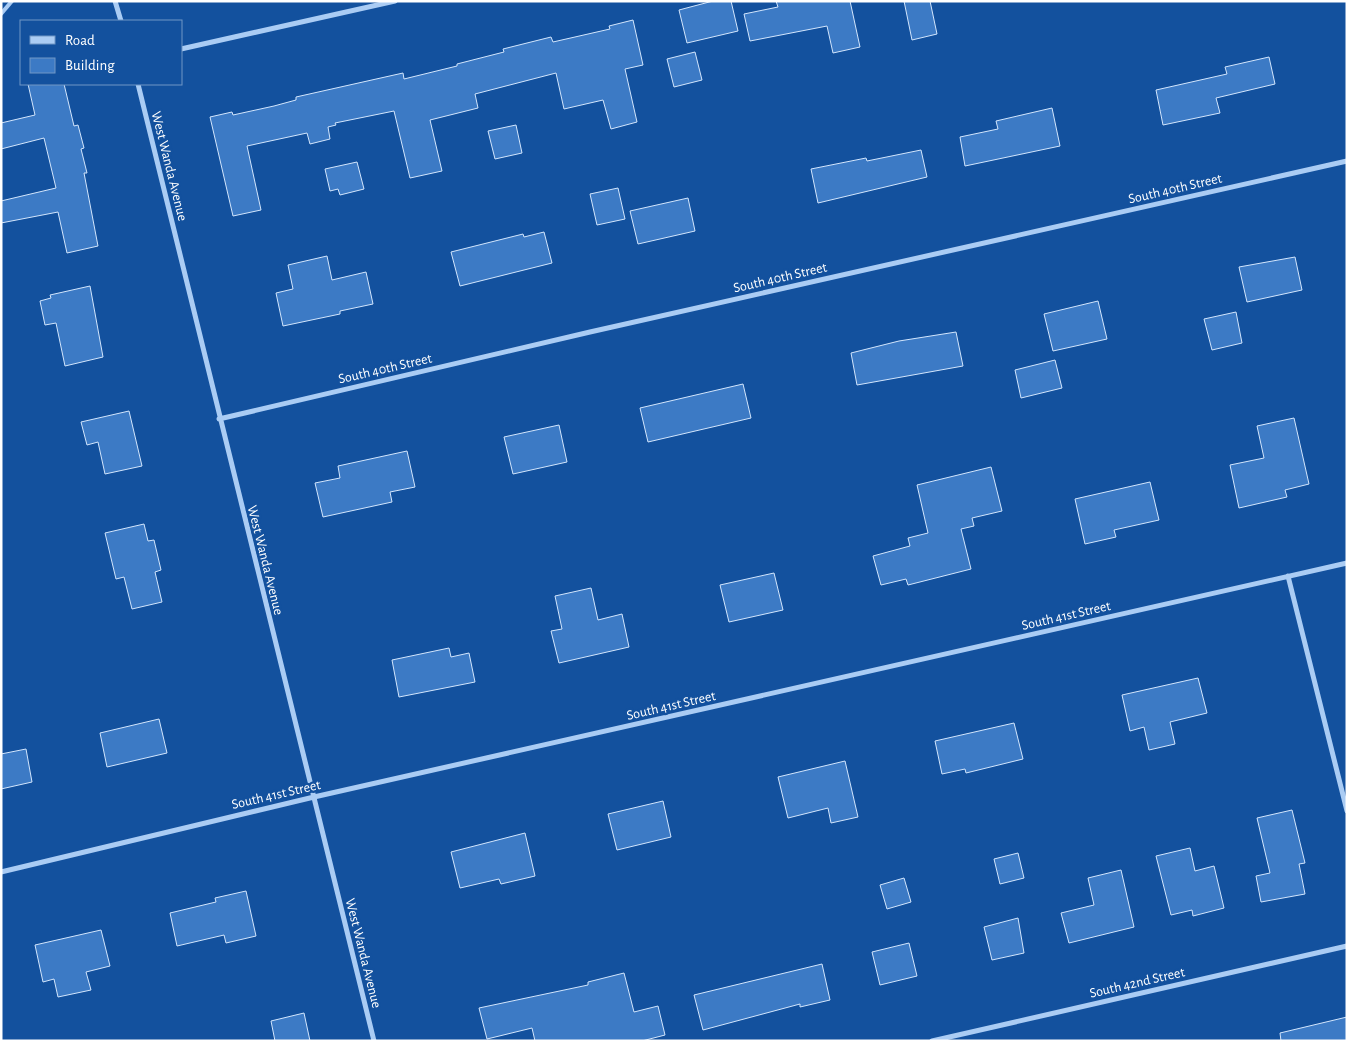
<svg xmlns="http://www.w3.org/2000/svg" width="1348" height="1042" viewBox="0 0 1348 1042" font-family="'Alegreya Sans',sans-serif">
  <rect width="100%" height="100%" fill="#13519e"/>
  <path fill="#3c7ac5" stroke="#d3e6fd" d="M 713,1 L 731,1 L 738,31 L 687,43 L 679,10 Z
    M 776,1 L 850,1 L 860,47 L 833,53 L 827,26 L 750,41 L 744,14 L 778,7 Z
    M 904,1 L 930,1 L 937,34 L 912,40 Z
    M 633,20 L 643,65 L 625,69 L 637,122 L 611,129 L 603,100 L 564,109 L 556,73 L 475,94 L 478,108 L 430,120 L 442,171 L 410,178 L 394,111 L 335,123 L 336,125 L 328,127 L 330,139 L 310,144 L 307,133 L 247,146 L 261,210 L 233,216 L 210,117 L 232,112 L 233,115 L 274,106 L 296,100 L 296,97 L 403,73 L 404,79 L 457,66 L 457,64 L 504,52 L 503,49 L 551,37 L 553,42 L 610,29 L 609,26 Z
    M 695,52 L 702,80 L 674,87 L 667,59 Z
    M 1269,57 L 1275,84 L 1216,98 L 1220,113 L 1163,125 L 1156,90 L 1227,74 L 1225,67 Z
    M 28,84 L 64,84 L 74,126 L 78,125 L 84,148 L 81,149 L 87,173 L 84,173 L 98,246 L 67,253 L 58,212 L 1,223 L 1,201 L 56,188 L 44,138 L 1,149 L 1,123 L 35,115 Z
    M 1052,108 L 1060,146 L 965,166 L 960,137 L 998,129 L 996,121 Z
    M 516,125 L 522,153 L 495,159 L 488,131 Z
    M 921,150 L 927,177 L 818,203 L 811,169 L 866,158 L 867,161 Z
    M 357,162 L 364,189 L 340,195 L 338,189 L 330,191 L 325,169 Z
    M 618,188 L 625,219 L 597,225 L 590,194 Z
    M 688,198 L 695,231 L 638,244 L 630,211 Z
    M 544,232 L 552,263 L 460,286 L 451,252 L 523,234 L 524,237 Z
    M 327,256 L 332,280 L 366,272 L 373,304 L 340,311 L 340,314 L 283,326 L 276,293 L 293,289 L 288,265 Z
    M 1295,257 L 1302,290 L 1247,302 L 1239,267 Z
    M 90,286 L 103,357 L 65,366 L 56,323 L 45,325 L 40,301 L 51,298 L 50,295 Z
    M 1098,301 L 1107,339 L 1053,351 L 1044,314 Z
    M 1236,312 L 1242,343 L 1212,350 L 1204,319 Z
    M 956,332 L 963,366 L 857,385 L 851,353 L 899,341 Z
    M 1055,360 L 1062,388 L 1021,398 L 1015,370 Z
    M 743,384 L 751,418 L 648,442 L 640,408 Z
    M 129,411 L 142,466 L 105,474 L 98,442 L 87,445 L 81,422 Z
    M 1294,418 L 1309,484 L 1285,490 L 1287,497 L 1239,508 L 1230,465 L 1264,458 L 1257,426 Z
    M 559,425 L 567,462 L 513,474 L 504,437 Z
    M 407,451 L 415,487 L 390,492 L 392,502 L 323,517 L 315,483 L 340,478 L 338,466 Z
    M 991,467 L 1002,511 L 972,518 L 974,526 L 961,529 L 971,569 L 908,585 L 906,579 L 881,585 L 873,556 L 910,546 L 908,538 L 928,533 L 917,485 Z
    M 1150,482 L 1159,520 L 1114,530 L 1116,537 L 1085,544 L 1075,499 Z
    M 144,524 L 148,541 L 154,540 L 161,570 L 155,572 L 162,602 L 132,609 L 124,577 L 116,579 L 105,533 Z
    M 774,573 L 783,610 L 729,622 L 720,585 Z
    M 591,588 L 598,620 L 622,614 L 629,647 L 559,663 L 551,631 L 562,629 L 555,596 Z
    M 449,648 L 451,657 L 469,653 L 475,682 L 399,697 L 392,660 Z
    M 1198,678 L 1207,713 L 1170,722 L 1175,744 L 1149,750 L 1144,727 L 1130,731 L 1122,695 Z
    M 159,719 L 167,753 L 107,767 L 100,733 Z
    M 1014,723 L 1023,759 L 966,773 L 965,769 L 942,774 L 935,741 Z
    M 26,749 L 32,782 L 1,789 L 1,754 Z
    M 845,761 L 858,817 L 831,823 L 828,808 L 788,818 L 778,777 Z
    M 663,801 L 671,837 L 617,850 L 608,814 Z
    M 1292,810 L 1305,863 L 1299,864 L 1305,894 L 1261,902 L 1256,876 L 1270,873 L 1257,818 Z
    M 525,833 L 535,876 L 501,884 L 499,879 L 460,888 L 451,852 Z
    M 1190,848 L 1195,871 L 1214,866 L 1224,908 L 1193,916 L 1192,910 L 1171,915 L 1156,856 Z
    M 1018,853 L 1024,878 L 1000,884 L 994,859 Z
    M 1121,870 L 1134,927 L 1069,943 L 1061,913 L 1094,905 L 1088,878 Z
    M 904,878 L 911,902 L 887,909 L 880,885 Z
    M 246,891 L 256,936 L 226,943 L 224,935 L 177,946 L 170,913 L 216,902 L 215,898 Z
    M 1018,918 L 1024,953 L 992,960 L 984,927 Z
    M 101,930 L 110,966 L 86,972 L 91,990 L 58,997 L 54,979 L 43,982 L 35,945 Z
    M 909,943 L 917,976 L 880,985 L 872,952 Z
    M 822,964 L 830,1000 L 800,1007 L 800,1004 L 703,1030 L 694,995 Z
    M 624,973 L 634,1012 L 658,1006 L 665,1035 L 642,1041 L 535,1041 L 532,1028 L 487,1039 L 479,1008 L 588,985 L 588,982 Z
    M 304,1013 L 310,1041 L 275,1041 L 271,1021 Z
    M 1347,1017 L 1347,1041 L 1281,1041 L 1280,1033 Z"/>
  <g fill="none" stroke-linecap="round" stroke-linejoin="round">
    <path stroke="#aaccf4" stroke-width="4" d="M 1,14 L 12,1"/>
    <path stroke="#aaccf4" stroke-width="5" d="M 115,1 L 121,21
      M 181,49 L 395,1
      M 138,84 L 374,1041
      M 219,419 L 590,332 L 1347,161
      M 1288,576 L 1347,811
      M 1,872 L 314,797 L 1347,563
      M 932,1041 L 1347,946"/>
  </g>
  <g text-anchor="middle" stroke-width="5" stroke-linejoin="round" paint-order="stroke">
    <g font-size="14" fill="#fff" stroke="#13519e">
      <text transform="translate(170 166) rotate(76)" y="5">West Wanda Avenue</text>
      <text transform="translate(1175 188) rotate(-13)" y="5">South 40th Street</text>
      <text transform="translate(780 277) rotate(-13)" y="5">South 40th Street</text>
      <text transform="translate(385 368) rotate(-13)" y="5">South 40th Street</text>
      <text transform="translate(266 560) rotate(76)" y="5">West Wanda Avenue</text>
      <text transform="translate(1066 615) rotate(-13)" y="5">South 41st Street</text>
      <text transform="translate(671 705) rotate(-13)" y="5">South 41st Street</text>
      <text transform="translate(276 794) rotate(-13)" y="5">South 41st Street</text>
      <text transform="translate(364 953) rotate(76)" y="5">West Wanda Avenue</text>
      <text transform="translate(1137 982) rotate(-13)" y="5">South 42nd Street</text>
    </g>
  </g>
  <rect width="1348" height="1042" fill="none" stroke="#ffffff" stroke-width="5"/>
  <rect x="20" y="20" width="162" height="65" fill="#13519e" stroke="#7197c5"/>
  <rect x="30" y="36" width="25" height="8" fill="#aaccf4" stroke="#7197c5"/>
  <text x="65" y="45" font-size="15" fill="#ffffff">Road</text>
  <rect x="30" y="58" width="25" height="15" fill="#3c7ac5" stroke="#7197c5"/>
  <text x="65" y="70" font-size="15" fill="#ffffff">Building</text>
</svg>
